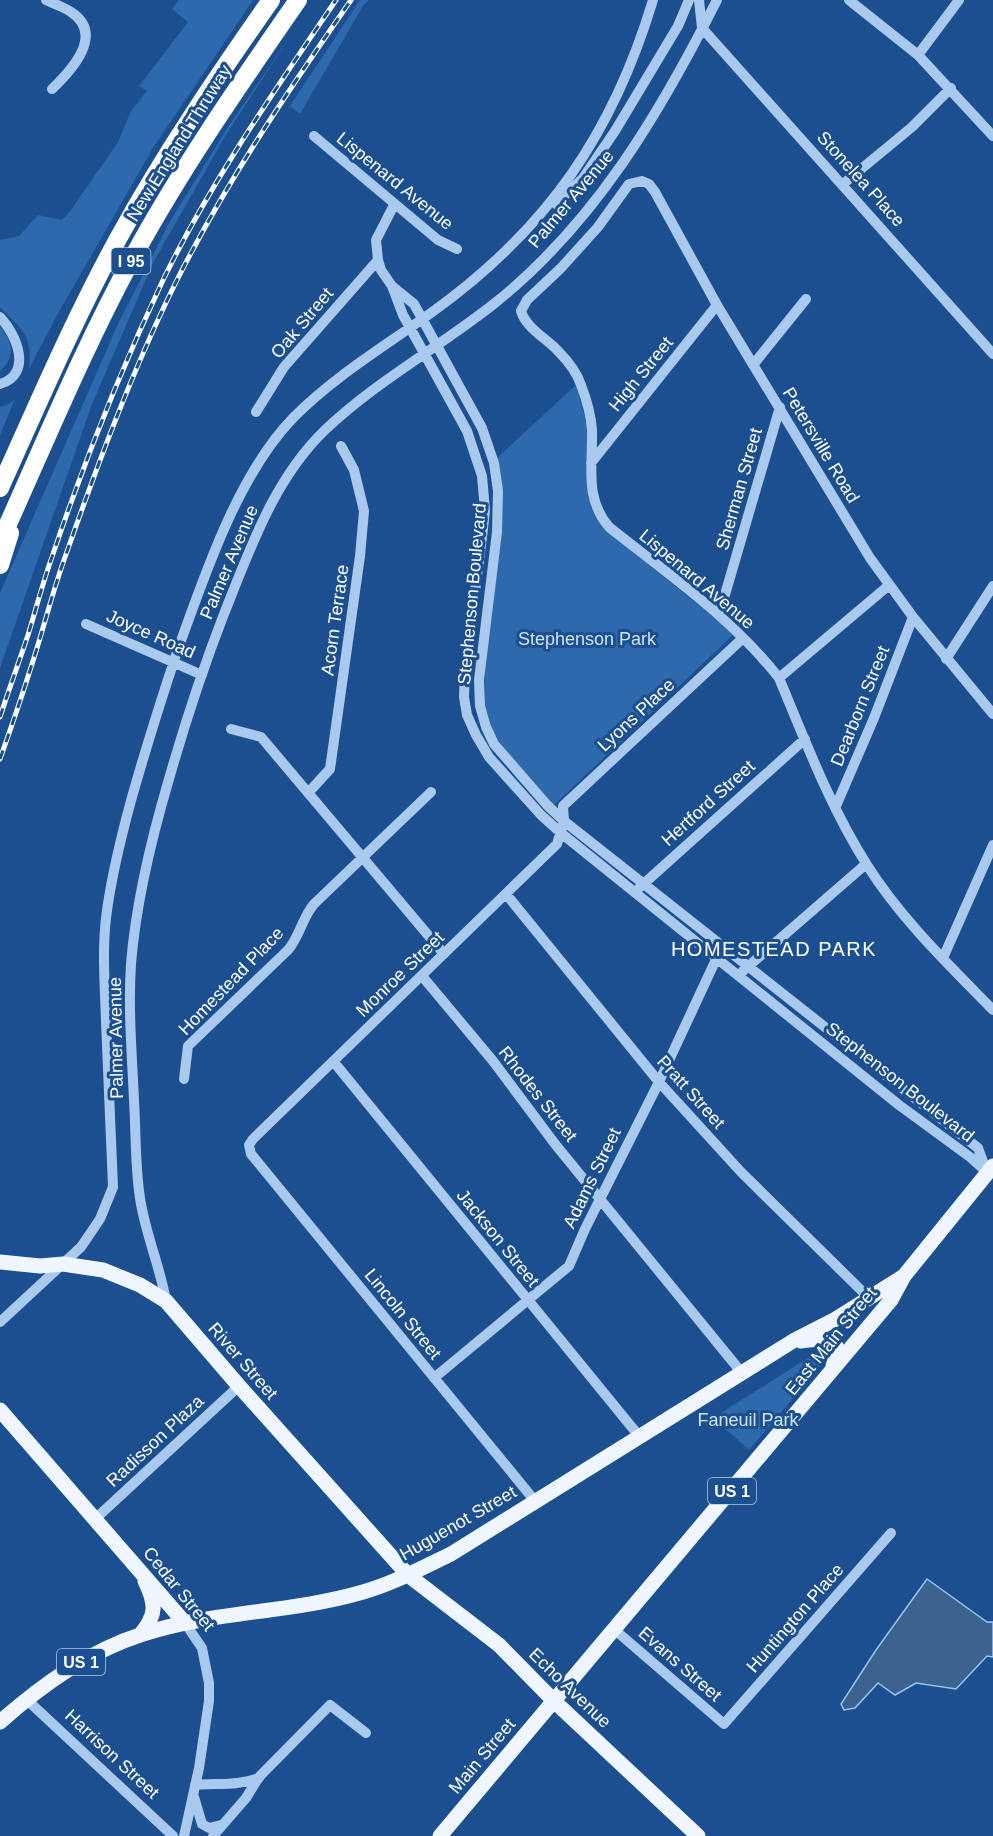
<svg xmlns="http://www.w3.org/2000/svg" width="993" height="1836" viewBox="0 0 993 1836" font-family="Arial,sans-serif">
  <rect width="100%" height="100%" fill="#1b4f8f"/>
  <path fill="#2e69ad" d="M 179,0 L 253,0 L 153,148 L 56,317 L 29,369 C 33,334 22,330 0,307 L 0,240 L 19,236 L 38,215 L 62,220 L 71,210 L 118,142 L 131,111 L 147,91 L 139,86 L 188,22 L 172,9 Z
    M 360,0 L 369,0 L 363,6 L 300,114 L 290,106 Z
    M 291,35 L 224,138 L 154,261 L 92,404 L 0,668 L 0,593 L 118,324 L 169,223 L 228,127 Z
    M 0,327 C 13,342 16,357 0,371 Z
    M 576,385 L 588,430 L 588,490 L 592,510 L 602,527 L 734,634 L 553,806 L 503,748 L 491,728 L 485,705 L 485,672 L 502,495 L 498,457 Z
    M 15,399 L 0,435 L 0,407 L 9,404 Z
    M 822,1349 L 827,1351 L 828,1357 L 749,1450 L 713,1418 Z"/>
  <path fill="#3c6290" stroke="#9cc4f0" stroke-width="1.5" d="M 927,1579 L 987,1622 L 993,1622 L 993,1657 L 987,1656 L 956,1689 L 916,1683 L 895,1695 L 878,1683 L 855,1708 L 844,1710 L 841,1704 L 876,1650 Z"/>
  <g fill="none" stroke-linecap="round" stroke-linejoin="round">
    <path stroke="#a9c9ee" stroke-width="10" d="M 46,0 C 54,4 64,7 71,12 C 105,34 72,70 52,89
      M 699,0 L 702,28
      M 849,0 L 918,55 L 993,136
      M 702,28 L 993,354
      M 918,55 L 959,0
      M 314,136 L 438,240 L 457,249
      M 843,184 L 912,127 L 951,88
      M 556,204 L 583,178 L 615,131 L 678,26 L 689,0
      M 394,205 L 376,240 L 378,260 L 381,270 L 392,286 L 403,315 L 467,431 L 482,476 L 485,510 L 483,529 L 465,669 L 464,697 L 467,715 L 476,735 L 489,757 L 541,815 L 561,833 L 899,1105 L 970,1157 L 988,1173
      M 393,287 L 414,304 L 482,428 L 494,463 L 498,491 L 497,532 L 479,680 L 480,706 L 486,727 L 494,744 L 547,805 L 564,821 L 978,1148 L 986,1170
      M 0,317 C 17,335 33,374 0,384
      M 753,365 L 806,299
      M 256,412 L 284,367 L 378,260
      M 591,463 L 717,305
      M 719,615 L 780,407
      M 86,624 L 202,675
      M 946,659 L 993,586
      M 779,678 L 888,586
      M 993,714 L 913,617 L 870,558 L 717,305 L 655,192 L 649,184 L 642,181 L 629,184 L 598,227 L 561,268 L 527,300 L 521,311 C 526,328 546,338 558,351 C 567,360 577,373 581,385 C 586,398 591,416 592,430 C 593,465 584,498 609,527 C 668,574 732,618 779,678 C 805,740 830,807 867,865 C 901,919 948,964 993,1010
      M 231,729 L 261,737 L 444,954
      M 308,793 L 330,769 L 360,556 L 364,511 L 354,470 L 341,446
      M 836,806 L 874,718 L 913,617
      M 639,888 L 805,739
      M 506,894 L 659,1082 L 741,1172 L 868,1297
      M 943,958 L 993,845
      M 743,971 L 866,864
      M 422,976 L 493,1061 L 555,1144 L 742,1373
      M 333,1061 L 639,1436
      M 184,1079 L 188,1046 L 288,950 C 300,936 302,918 314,904 L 431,792
      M 166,1301 C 160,1266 145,1233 140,1198 C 135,1166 136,1133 134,1100 C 132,1055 128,1009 131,964 C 136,901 151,840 169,779 C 185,723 203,668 224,614 C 250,549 274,479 325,430 C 375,382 441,346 495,303 C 595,223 660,113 717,0
      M 0,1322 L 81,1247 L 100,1219 L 113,1187 C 111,1132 108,1077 106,1022 C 105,987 102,953 106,918 C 111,877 121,837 132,797 C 146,748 161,700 177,652 C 204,577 237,476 293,418 C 334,376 387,345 435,310 C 548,228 613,133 653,0
      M 434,1378 L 569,1266 L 585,1229 L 659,1082 L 719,953
      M 535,1501 L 251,1154 L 249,1145 L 253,1139 L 557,844 L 564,821 L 563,806 L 743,638
      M 94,1520 L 239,1386
      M 615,1630 L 724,1724 L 891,1533
      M 26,1699 L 173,1836
      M 195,1785 C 217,1783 238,1786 259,1778
      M 194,1797 L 202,1824 L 209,1828 L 221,1825
      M 184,1836 L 199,1768 L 209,1701 L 209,1683 L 202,1648 L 185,1623
      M 213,1836 L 246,1798 L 259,1777 L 330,1705 L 366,1733"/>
    <path stroke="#f0f6ff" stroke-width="15" d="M 0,1262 L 40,1266 L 63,1264 L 103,1270 L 140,1285 L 166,1301 L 239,1386 L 408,1575 L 499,1645 L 555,1702 L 698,1836
      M 801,1341 C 815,1340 831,1334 838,1350 L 833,1366
      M 0,1410 L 185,1623
      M 141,1634 C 157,1614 156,1604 145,1581
      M 0,1722 C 42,1685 89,1651 143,1634 C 214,1611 291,1613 363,1592 C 394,1583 422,1568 451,1554 L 793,1341 L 834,1320 L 904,1276
      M 440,1836 L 891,1300 L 904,1276 L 993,1166"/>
    <path stroke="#fff" stroke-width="18" d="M 0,488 C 38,404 74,319 119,237 C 164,155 217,77 271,0
      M 0,542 C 43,447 83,349 133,257 C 182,167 240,84 298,0
      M 0,565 L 10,533"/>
    <g stroke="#fff" stroke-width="5">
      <path id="rail" d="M 0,717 C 9,689 19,662 28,635 C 36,609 43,582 52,557 C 84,462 121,369 164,278 C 212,180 275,90 336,0
        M 0,759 C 11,728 22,696 32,664 C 43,630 52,594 64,560 C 97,466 132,371 176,282 C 226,182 288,91 351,0"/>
    </g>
    <use href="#rail" stroke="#1b4f8f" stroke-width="3" stroke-dasharray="9" stroke-linecap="butt"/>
  </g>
  <g text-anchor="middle" stroke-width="6" stroke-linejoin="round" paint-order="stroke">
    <g fill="#1b4f8f" stroke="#bbcadd" stroke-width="1.5">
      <rect x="111.5" y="248" width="39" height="26" rx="4.5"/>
      <rect x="708" y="1478" width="48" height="26" rx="4.5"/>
      <rect x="57" y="1649" width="48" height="26" rx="4.5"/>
    </g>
    <g font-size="16" font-weight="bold" fill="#fff">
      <text x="131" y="267">I 95</text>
      <text x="732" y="1497">US 1</text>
      <text x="81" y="1668">US 1</text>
    </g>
    <g font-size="18" fill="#fff" stroke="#1b4f8f">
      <text transform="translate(179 143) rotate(-58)" y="6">New England Thruway</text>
      <text transform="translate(861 179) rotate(48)" y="6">Stonelea Place</text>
      <text transform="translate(395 181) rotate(39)" y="6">Lispenard Avenue</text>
      <text transform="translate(571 199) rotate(-50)" y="6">Palmer Avenue</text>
      <text transform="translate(302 323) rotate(-50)" y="6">Oak Street</text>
      <text transform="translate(641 374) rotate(-51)" y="6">High Street</text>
      <text transform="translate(821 445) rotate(59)" y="6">Petersville Road</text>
      <text transform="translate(739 489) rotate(-74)" y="6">Sherman Street</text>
      <text transform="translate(229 562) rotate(-67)" y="6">Palmer Avenue</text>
      <text transform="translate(697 579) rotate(40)" y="6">Lispenard Avenue</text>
      <text transform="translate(472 594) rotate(-85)" y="6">Stephenson Boulevard</text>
      <text transform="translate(335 620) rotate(-82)" y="6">Acorn Terrace</text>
      <text transform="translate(151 634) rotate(24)" y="6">Joyce Road</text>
      <text transform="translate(860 706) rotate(-68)" y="6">Dearborn Street</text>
      <text transform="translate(636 715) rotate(-43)" y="6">Lyons Place</text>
      <text transform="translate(708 803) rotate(-42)" y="6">Hertford Street</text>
      <text transform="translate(400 974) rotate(-44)" y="6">Monroe Street</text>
      <text transform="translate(231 981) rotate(-46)" y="6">Homestead Place</text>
      <text transform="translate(116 1038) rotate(-91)" y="6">Palmer Avenue</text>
      <text transform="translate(900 1082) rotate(38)" y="6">Stephenson Boulevard</text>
      <text transform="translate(691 1092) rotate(48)" y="6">Pratt Street</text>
      <text transform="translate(538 1094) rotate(52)" y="6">Rhodes Street</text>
      <text transform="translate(592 1178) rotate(-64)" y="6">Adams Street</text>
      <text transform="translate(498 1238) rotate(51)" y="6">Jackson Street</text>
      <text transform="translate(403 1314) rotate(51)" y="6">Lincoln Street</text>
      <text transform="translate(831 1341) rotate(-51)" y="6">East Main Street</text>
      <text transform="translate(243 1361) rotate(49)" y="6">River Street</text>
      <text transform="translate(155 1441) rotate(-43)" y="6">Radisson Plaza</text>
      <text transform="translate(458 1523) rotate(-30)" y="6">Huguenot Street</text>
      <text transform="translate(179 1589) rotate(51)" y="6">Cedar Street</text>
      <text transform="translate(795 1618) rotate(-49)" y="6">Huntington Place</text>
      <text transform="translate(680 1664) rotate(41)" y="6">Evans Street</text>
      <text transform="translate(570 1688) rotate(44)" y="6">Echo Avenue</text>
      <text transform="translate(112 1754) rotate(43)" y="6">Harrison Street</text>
      <text transform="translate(482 1756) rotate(-50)" y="6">Main Street</text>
    </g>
    <g font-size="18" fill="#cfe3fa" stroke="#1b4f8f">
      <text x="587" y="645">Stephenson Park</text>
      <text x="748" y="1426">Faneuil Park</text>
    </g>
    <g font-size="20" letter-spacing="1.5" fill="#fff" stroke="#1b4f8f">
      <text x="774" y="956">HOMESTEAD PARK</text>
    </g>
  </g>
</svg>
